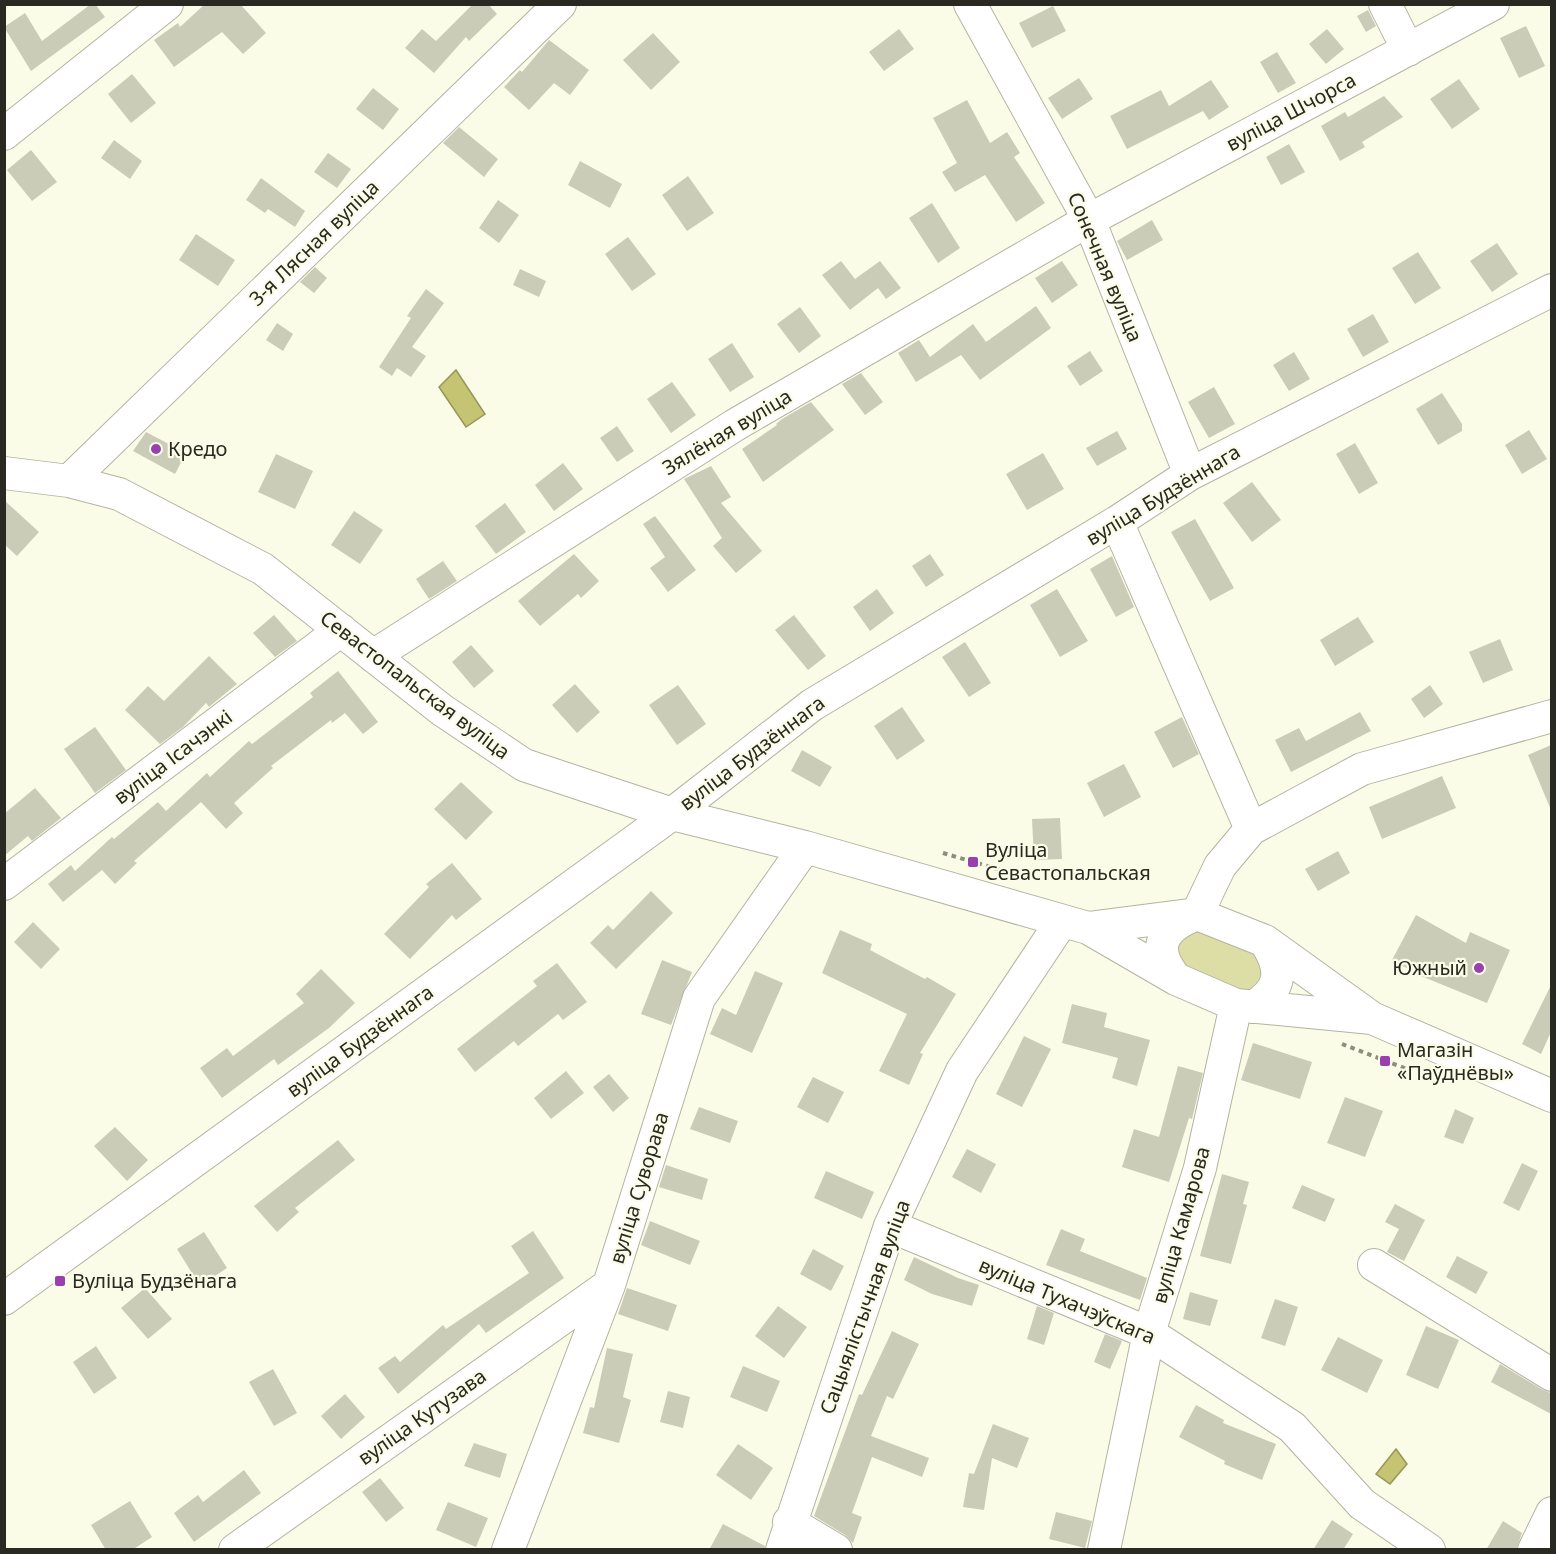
<svg xmlns="http://www.w3.org/2000/svg" width="1556" height="1554" viewBox="0 0 1556 1554" font-family="'Noto Sans',sans-serif">
  <rect width="100%" height="100%" fill="#fbfce7"/>
  <path fill="#dddea6" d="M 1188,926 L 1257,948 L 1271,973 L 1250,996 L 1189,978 L 1173,941 Z"/>
  <path fill="#c4c472" stroke="#96965a" stroke-width="1.5" d="M 456,370 L 485,414 L 466,427 L 439,387 Z
    M 1396,1449 L 1407,1464 L 1390,1484 L 1376,1474 Z"/>
  <path fill="#cbccb8" d="M 91,4 L 95,4 L 105,17 L 31,71 L 4,27 L 25,13 L 42,41 Z
    M 205,4 L 240,4 L 266,33 L 243,54 L 222,32 L 174,67 L 154,40 L 178,23 L 180,27 Z
    M 473,4 L 488,4 L 497,14 L 469,41 L 466,37 L 434,73 L 405,48 L 422,29 L 436,41 Z
    M 1053,6 L 1066,31 L 1032,48 L 1019,23 Z
    M 1368,10 L 1376,26 L 1366,32 L 1357,16 Z
    M 1526,26 L 1545,66 L 1519,78 L 1500,38 Z
    M 899,29 L 914,49 L 884,71 L 869,52 Z
    M 1327,29 L 1344,49 L 1326,64 L 1309,44 Z
    M 653,33 L 680,62 L 651,90 L 623,60 Z
    M 549,40 L 589,70 L 570,95 L 554,83 L 529,110 L 504,87 L 520,70 L 522,72 Z
    M 1277,52 L 1296,83 L 1278,93 L 1260,62 Z
    M 132,74 L 156,103 L 131,123 L 108,94 Z
    M 1079,78 L 1093,99 L 1062,119 L 1048,98 Z
    M 1459,79 L 1480,109 L 1452,129 L 1430,99 Z
    M 1211,80 L 1229,107 L 1209,120 L 1203,111 L 1127,149 L 1110,116 L 1161,90 L 1169,106 Z
    M 373,88 L 399,109 L 383,130 L 356,109 Z
    M 1384,96 L 1403,117 L 1362,142 L 1365,147 L 1340,161 L 1321,126 L 1345,112 L 1348,117 Z
    M 967,100 L 990,143 L 1007,132 L 1020,153 L 1014,157 L 1045,203 L 1016,222 L 985,175 L 955,192 L 942,172 L 957,163 L 933,118 Z
    M 459,127 L 498,159 L 484,177 L 443,143 Z
    M 114,140 L 142,161 L 130,179 L 101,158 Z
    M 1289,144 L 1305,172 L 1281,185 L 1266,157 Z
    M 31,150 L 57,182 L 32,201 L 7,170 Z
    M 328,153 L 351,169 L 337,188 L 314,172 Z
    M 580,161 L 622,184 L 610,208 L 568,185 Z
    M 688,176 L 714,213 L 687,231 L 662,195 Z
    M 261,178 L 305,211 L 295,227 L 268,209 L 265,213 L 246,200 Z
    M 498,200 L 519,215 L 499,243 L 479,228 Z
    M 932,203 L 960,248 L 938,263 L 909,218 Z
    M 1152,220 L 1163,240 L 1127,260 L 1117,241 Z
    M 196,234 L 235,260 L 218,286 L 179,260 Z
    M 628,237 L 656,274 L 632,291 L 605,254 Z
    M 1497,243 L 1518,274 L 1492,292 L 1470,261 Z
    M 1418,252 L 1441,288 L 1415,304 L 1392,268 Z
    M 841,261 L 855,279 L 880,261 L 901,288 L 886,299 L 878,288 L 850,310 L 822,275 Z
    M 1062,261 L 1078,285 L 1052,303 L 1035,278 Z
    M 315,267 L 327,278 L 314,293 L 300,282 Z
    M 520,269 L 546,281 L 539,297 L 513,285 Z
    M 426,289 L 444,303 L 412,347 L 426,356 L 411,377 L 397,368 L 392,376 L 379,367 L 411,318 L 407,316 Z
    M 1036,306 L 1051,328 L 980,380 L 961,355 L 916,382 L 898,353 L 919,340 L 930,357 L 973,324 L 986,342 Z
    M 800,307 L 821,336 L 799,353 L 777,324 Z
    M 1373,314 L 1389,342 L 1363,357 L 1347,329 Z
    M 277,323 L 293,334 L 283,351 L 266,340 Z
    M 732,343 L 754,377 L 730,392 L 708,359 Z
    M 1090,351 L 1103,371 L 1080,386 L 1067,366 Z
    M 1294,352 L 1310,379 L 1289,391 L 1273,365 Z
    M 861,373 L 883,402 L 865,415 L 842,384 Z
    M 672,382 L 696,415 L 671,433 L 647,399 Z
    M 1214,387 L 1235,424 L 1209,438 L 1188,402 Z
    M 1442,393 L 1462,424 L 1462,431 L 1438,445 L 1416,409 Z
    M 811,402 L 834,430 L 763,482 L 742,449 L 777,425 L 776,424 L 782,419 Z
    M 617,426 L 634,451 L 617,462 L 600,438 Z
    M 1529,430 L 1547,459 L 1522,474 L 1505,445 Z
    M 1117,431 L 1127,449 L 1097,466 L 1086,448 Z
    M 146,432 L 186,453 L 175,474 L 133,451 Z
    M 1355,443 L 1378,483 L 1359,494 L 1336,454 Z
    M 1043,453 L 1064,489 L 1027,510 L 1006,474 Z
    M 276,454 L 313,471 L 295,509 L 258,492 Z
    M 563,463 L 583,489 L 554,511 L 535,485 Z
    M 711,466 L 731,497 L 721,503 L 762,551 L 736,573 L 713,546 L 722,538 L 684,479 Z
    M 1252,482 L 1281,520 L 1252,542 L 1223,503 Z
    M 4,500 L 39,532 L 17,556 L 4,544 Z
    M 505,503 L 526,532 L 496,554 L 475,526 Z
    M 354,511 L 383,530 L 360,564 L 331,545 Z
    M 655,516 L 696,570 L 668,592 L 650,568 L 665,557 L 643,524 Z
    M 1195,519 L 1234,588 L 1210,601 L 1171,532 Z
    M 574,554 L 599,581 L 581,598 L 578,594 L 540,626 L 518,601 Z
    M 930,554 L 944,575 L 926,587 L 912,566 Z
    M 1112,556 L 1134,607 L 1116,617 L 1090,569 Z
    M 443,561 L 457,581 L 429,599 L 416,579 Z
    M 877,589 L 894,613 L 870,631 L 853,607 Z
    M 1057,589 L 1088,641 L 1060,657 L 1030,605 Z
    M 274,615 L 297,641 L 275,657 L 253,633 Z
    M 794,615 L 826,656 L 808,670 L 775,630 Z
    M 1358,617 L 1374,642 L 1335,666 L 1320,640 Z
    M 1500,639 L 1513,670 L 1483,683 L 1469,652 Z
    M 965,642 L 991,683 L 969,697 L 942,657 Z
    M 471,645 L 494,671 L 474,688 L 452,662 Z
    M 209,656 L 237,684 L 209,707 L 206,703 L 183,727 L 160,744 L 125,710 L 148,686 L 164,701 Z
    M 338,671 L 378,722 L 363,734 L 345,713 L 332,723 L 331,720 L 271,766 L 273,768 L 234,803 L 243,813 L 226,829 L 201,802 L 134,861 L 137,863 L 115,884 L 102,870 L 63,902 L 48,884 L 71,865 L 75,871 L 112,837 L 114,839 L 158,802 L 166,811 L 207,773 L 210,777 L 249,741 L 252,744 L 313,697 L 310,693 Z
    M 575,684 L 600,712 L 577,733 L 552,705 Z
    M 678,685 L 706,724 L 677,745 L 649,705 Z
    M 1430,685 L 1443,704 L 1424,718 L 1411,699 Z
    M 902,707 L 925,741 L 897,760 L 874,726 Z
    M 1360,712 L 1371,731 L 1291,772 L 1275,740 L 1299,728 L 1306,741 Z
    M 1182,717 L 1199,754 L 1173,768 L 1154,732 Z
    M 95,727 L 126,770 L 95,793 L 64,749 Z
    M 1551,745 L 1551,810 L 1528,755 Z
    M 802,750 L 832,767 L 820,787 L 791,771 Z
    M 1124,764 L 1141,797 L 1104,817 L 1087,783 Z
    M 1442,776 L 1456,808 L 1382,839 L 1369,807 Z
    M 461,782 L 493,812 L 466,840 L 434,809 Z
    M 35,788 L 61,818 L 32,841 L 28,836 L 4,856 L 4,814 Z
    M 1060,818 L 1062,859 L 1034,860 L 1032,819 Z
    M 1338,851 L 1350,873 L 1318,891 L 1305,869 Z
    M 452,863 L 482,899 L 456,920 L 452,915 L 410,959 L 384,934 L 429,887 L 426,884 Z
    M 651,891 L 673,913 L 616,969 L 590,943 L 608,925 L 613,930 Z
    M 1416,915 L 1466,943 L 1470,932 L 1510,950 L 1487,1003 L 1421,976 L 1392,960 Z
    M 33,922 L 60,949 L 41,969 L 14,942 Z
    M 840,930 L 872,944 L 870,950 L 925,979 L 927,977 L 956,994 L 920,1053 L 923,1054 L 909,1085 L 879,1071 L 907,1014 L 822,973 Z
    M 662,960 L 692,972 L 671,1025 L 641,1014 Z
    M 557,963 L 587,1002 L 563,1020 L 558,1014 L 518,1046 L 514,1041 L 475,1072 L 457,1049 L 537,986 L 533,981 Z
    M 321,969 L 355,1003 L 329,1028 L 278,1065 L 274,1059 L 222,1098 L 200,1068 L 227,1048 L 233,1056 L 304,1003 L 296,994 Z
    M 755,971 L 783,983 L 752,1053 L 710,1034 L 722,1008 L 736,1015 Z
    M 1551,985 L 1551,1032 L 1541,1054 L 1522,1044 Z
    M 1072,1004 L 1107,1013 L 1104,1027 L 1150,1040 L 1137,1086 L 1112,1078 L 1118,1058 L 1062,1043 Z
    M 1024,1036 L 1051,1049 L 1022,1107 L 996,1094 Z
    M 1253,1043 L 1312,1062 L 1300,1099 L 1241,1080 Z
    M 1178,1066 L 1203,1073 L 1192,1119 L 1189,1118 L 1169,1182 L 1122,1167 L 1134,1129 L 1159,1137 Z
    M 566,1071 L 584,1093 L 551,1119 L 534,1098 Z
    M 609,1074 L 629,1098 L 613,1112 L 593,1087 Z
    M 813,1077 L 844,1092 L 828,1123 L 797,1107 Z
    M 1345,1097 L 1383,1111 L 1365,1157 L 1327,1143 Z
    M 699,1107 L 738,1121 L 730,1143 L 690,1129 Z
    M 1455,1109 L 1474,1118 L 1463,1144 L 1444,1137 Z
    M 115,1127 L 148,1160 L 127,1181 L 94,1146 Z
    M 338,1140 L 355,1160 L 295,1208 L 299,1212 L 277,1232 L 254,1206 Z
    M 967,1149 L 996,1164 L 981,1193 L 952,1177 Z
    M 1522,1163 L 1538,1171 L 1519,1211 L 1503,1203 Z
    M 666,1165 L 708,1179 L 702,1200 L 659,1187 Z
    M 826,1171 L 874,1192 L 862,1219 L 814,1198 Z
    M 1222,1174 L 1249,1182 L 1243,1204 L 1247,1205 L 1231,1264 L 1200,1256 Z
    M 1302,1185 L 1335,1199 L 1325,1222 L 1292,1208 Z
    M 1395,1204 L 1425,1220 L 1404,1261 L 1387,1252 L 1399,1229 L 1385,1222 Z
    M 650,1221 L 700,1241 L 690,1265 L 641,1245 Z
    M 1061,1229 L 1085,1239 L 1080,1251 L 1147,1278 L 1140,1300 L 1046,1265 Z
    M 533,1231 L 564,1278 L 486,1333 L 479,1324 L 398,1394 L 378,1368 L 395,1356 L 400,1362 L 443,1325 L 446,1329 L 529,1273 L 511,1246 Z
    M 204,1232 L 227,1268 L 200,1286 L 177,1249 Z
    M 813,1249 L 844,1266 L 831,1291 L 800,1274 Z
    M 1457,1256 L 1488,1272 L 1476,1294 L 1446,1277 Z
    M 914,1257 L 958,1278 L 979,1285 L 972,1306 L 932,1294 L 904,1280 Z
    M 145,1288 L 172,1319 L 148,1339 L 121,1308 Z
    M 627,1288 L 677,1305 L 668,1331 L 618,1314 Z
    M 1190,1292 L 1218,1300 L 1210,1326 L 1183,1319 Z
    M 1275,1299 L 1298,1307 L 1285,1346 L 1261,1338 Z
    M 778,1306 L 807,1327 L 784,1358 L 755,1336 Z
    M 1037,1306 L 1054,1313 L 1044,1345 L 1027,1339 Z
    M 1426,1326 L 1459,1340 L 1438,1389 L 1406,1375 Z
    M 892,1331 L 919,1344 L 893,1399 L 887,1396 L 871,1436 L 929,1458 L 922,1477 L 872,1457 L 852,1513 L 862,1517 L 853,1543 L 845,1535 L 814,1516 L 859,1394 L 862,1395 Z
    M 1105,1334 L 1122,1341 L 1110,1369 L 1094,1362 Z
    M 1338,1337 L 1383,1360 L 1367,1393 L 1321,1370 Z
    M 96,1346 L 117,1378 L 94,1394 L 73,1362 Z
    M 607,1348 L 633,1354 L 623,1397 L 631,1400 L 619,1443 L 583,1433 L 590,1407 L 594,1408 Z
    M 1500,1364 L 1543,1390 L 1551,1393 L 1551,1414 L 1491,1382 Z
    M 743,1366 L 780,1381 L 767,1412 L 730,1397 Z
    M 273,1369 L 297,1413 L 274,1426 L 249,1382 Z
    M 668,1391 L 690,1397 L 683,1428 L 660,1422 Z
    M 345,1394 L 365,1417 L 341,1439 L 321,1416 Z
    M 1196,1405 L 1224,1420 L 1223,1423 L 1276,1444 L 1262,1480 L 1224,1464 L 1225,1461 L 1179,1437 Z
    M 993,1424 L 1029,1438 L 1017,1468 L 992,1458 L 984,1510 L 963,1507 L 969,1473 L 974,1474 Z
    M 474,1443 L 507,1454 L 500,1478 L 464,1466 Z
    M 738,1444 L 773,1468 L 751,1500 L 716,1475 Z
    M 244,1470 L 261,1493 L 194,1542 L 174,1513 L 198,1495 L 203,1502 Z
    M 380,1478 L 404,1508 L 386,1522 L 362,1492 Z
    M 130,1501 L 152,1537 L 132,1550 L 106,1550 L 91,1525 Z
    M 448,1502 L 488,1518 L 476,1547 L 436,1530 Z
    M 1056,1512 L 1092,1521 L 1085,1548 L 1049,1539 Z
    M 1332,1520 L 1353,1534 L 1343,1550 L 1313,1550 Z
    M 1503,1521 L 1522,1533 L 1516,1550 L 1486,1550 Z
    M 723,1524 L 765,1546 L 765,1550 L 709,1550 Z"/>
  <g fill="none" stroke-linecap="round" stroke-linejoin="round">
    <g stroke="#b3b4a0" stroke-width="34">
      <path id="minor" d="M 970,4 L 1089,220 L 1190,474
        M 1385,4 L 1408,50
        M 4,134 L 167,4
        M 4,473 L 69,481 L 119,494 L 263,569 L 442,710 L 524,765 L 672,814 L 805,847 L 1088,928 L 1176,979 L 1236,1005 L 1372,1018
        M 69,481 L 560,4
        M 1117,522 L 1251,829
        M 373,656 L 735,425 L 1089,220 L 1493,4
        M 4,884 L 341,630
        M 1088,928 L 1197,914 L 1265,941 L 1372,1018 L 1552,1096
        M 1176,979 C 1150,947 1162,928 1197,914 L 1220,866 L 1251,829 L 1362,769 L 1552,716
        M 1253,1007 C 1283,989 1283,969 1265,941
        M 890,1226 L 1149,1333 L 1292,1427 L 1362,1504 L 1429,1550
        M 1374,1265 L 1552,1375
        M 4,1299 L 672,814 L 812,705 L 1117,522 L 1190,474 L 1552,290
        M 789,1522 L 836,1550
        M 235,1550 L 609,1285
        M 508,1550 L 609,1285 L 699,998 L 805,847
        M 782,1550 L 890,1226 L 962,1071 L 1062,921
        M 1104,1550 L 1149,1333 L 1200,1168 L 1236,1005
        M 1534,1550 L 1552,1513"/>
    </g>
    <path stroke="#8d8d7f" stroke-width="4" stroke-dasharray="4.5 4.5" stroke-linecap="butt" d="M 943,853 L 1011,873
      M 1342,1044 L 1412,1071"/>
    <use href="#minor" stroke="#fff" stroke-width="32"/>
  </g>
  <g fill="#9841ae" stroke="#fbfce7" stroke-width="2">
    <circle cx="156" cy="449" r="6"/>
    <rect x="967" y="856" width="12" height="12" rx="3"/>
    <circle cx="1479" cy="968" r="6"/>
    <rect x="1379" y="1055" width="12" height="12" rx="3"/>
    <rect x="54" y="1275" width="12" height="12" rx="3"/>
  </g>
  <g text-anchor="middle" stroke-width="4.5" stroke-linejoin="round" paint-order="stroke">
    <g font-size="20" fill="#292921" stroke="#fbfce7">
      <text transform="translate(1291 112) rotate(-28)" y="7">вуліца Шчорса</text>
      <text transform="translate(314 243) rotate(-44)" y="7">3-я Лясная вуліца</text>
      <text transform="translate(1105 267) rotate(67)" y="7">Сонечная вуліца</text>
      <text transform="translate(727 432) rotate(-31)" y="7">Зялёная вуліца</text>
      <text transform="translate(1163 495) rotate(-31)" y="7">вуліца Будзённага</text>
      <text transform="translate(415 685) rotate(37)" y="7">Севастопальская вуліца</text>
      <text transform="translate(752 753) rotate(-37)" y="7">вуліца Будзённага</text>
      <text transform="translate(173 757) rotate(-37)" y="7">вуліца Ісачэнкі</text>
      <text transform="translate(360 1041) rotate(-36)" y="7">вуліца Будзённага</text>
      <text transform="translate(639 1188) rotate(-73)" y="7">вуліца Суворава</text>
      <text transform="translate(1181 1225) rotate(-74)" y="7">вуліца Камарова</text>
      <text transform="translate(1067 1301) rotate(23)" y="7">вуліца Тухачэўскага</text>
      <text transform="translate(865 1307) rotate(-70)" y="7">Сацыялістычная вуліца</text>
      <text transform="translate(422 1417) rotate(-35)" y="7">вуліца Кутузава</text>
    </g>
    <g font-size="20" fill="#292921" stroke="#fbfce7" text-anchor="start">
      <text x="168" y="456">Кредо</text>
      <text x="985" y="857">Вуліца<tspan x="985" dy="23">Севастопальская</tspan></text>
      <text x="1467" y="975" text-anchor="end">Южный</text>
      <text x="1397" y="1057">Магазін<tspan x="1397" dy="23">«Паўднёвы»</tspan></text>
      <text x="72" y="1288">Вуліца Будзёнага</text>
    </g>
  </g>
  <rect width="1556" height="1554" fill="none" stroke="#292921" stroke-width="12"/>
</svg>
